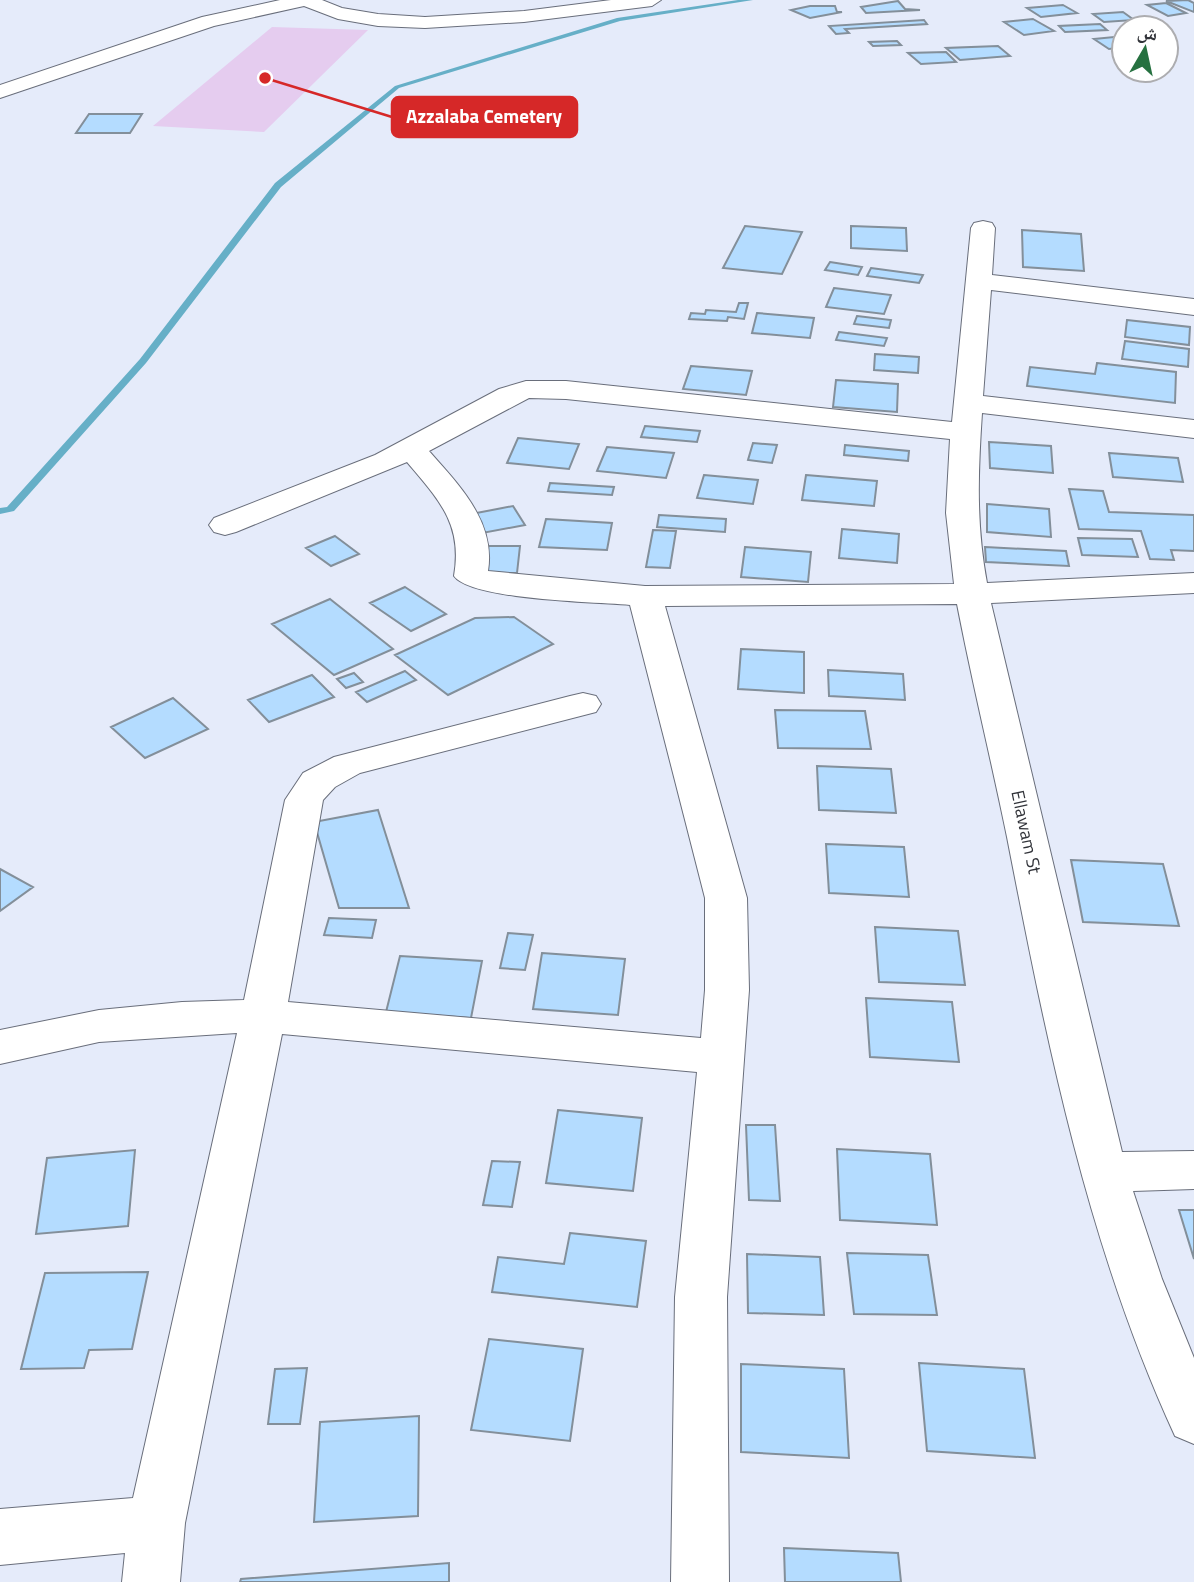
<svg xmlns="http://www.w3.org/2000/svg" width="1194" height="1582" viewBox="0 0 1194 1582" font-family="'Titillium Web','Noto Naskh Arabic',sans-serif">
  <rect width="100%" height="100%" fill="#e5ebfa"/>
  <path fill="#e5ccef" d="M 272,27 L 368,30 L 264,132 L 153,126 Z"/>
  <g fill="none" stroke-linecap="round" stroke-linejoin="round">
    <path fill="#66afc7" fill-rule="evenodd" d="M 738,0 L 753,0 L 620,21 L 399,88 L 281,187 L 146,363 L 14,511 L 0,514 L 0,508 L 7,507 L 140,359 L 275,183 L 395,86 L 617,18 Z"/>
  </g>
  <path fill="#b4dcff" stroke="#838f9a" stroke-width="2" d="M 1188,0 L 1194,3 L 1194,12 L 1166,1 Z
    M 898,1 L 905,9 L 920,10 L 866,13 L 861,7 Z
    M 1166,3 L 1186,13 L 1168,16 L 1147,5 Z
    M 1063,5 L 1077,13 L 1041,17 L 1027,8 Z
    M 810,6 L 835,6 L 837,12 L 842,12 L 810,18 L 791,10 Z
    M 1123,12 L 1134,20 L 1104,22 L 1093,14 Z
    M 1033,19 L 1054,31 L 1024,35 L 1004,22 Z
    M 924,20 L 927,24 L 845,29 L 849,33 L 836,34 L 829,26 Z
    M 1100,24 L 1107,30 L 1065,32 L 1059,26 Z
    M 1124,36 L 1124,47 L 1109,49 L 1094,39 Z
    M 897,41 L 901,45 L 873,46 L 869,42 Z
    M 998,46 L 1010,56 L 960,60 L 946,48 Z
    M 946,52 L 956,62 L 921,64 L 908,53 Z
    M 89,114 L 142,114 L 130,133 L 76,133 Z
    M 745,226 L 802,232 L 782,274 L 723,268 Z
    M 851,226 L 906,228 L 907,251 L 851,248 Z
    M 1022,230 L 1081,234 L 1084,271 L 1023,267 Z
    M 830,262 L 862,267 L 858,275 L 825,270 Z
    M 871,268 L 923,275 L 919,283 L 867,276 Z
    M 834,288 L 891,295 L 884,314 L 826,307 Z
    M 739,303 L 748,303 L 744,319 L 728,317 L 727,321 L 689,319 L 691,313 L 705,314 L 706,310 L 736,312 Z
    M 757,313 L 814,318 L 810,338 L 752,333 Z
    M 857,316 L 891,320 L 889,328 L 854,324 Z
    M 1127,320 L 1190,327 L 1189,345 L 1125,337 Z
    M 839,332 L 887,338 L 884,346 L 836,340 Z
    M 1125,341 L 1189,349 L 1188,367 L 1122,359 Z
    M 875,354 L 919,357 L 918,373 L 874,370 Z
    M 1097,363 L 1176,372 L 1175,403 L 1027,386 L 1030,367 L 1095,374 Z
    M 691,366 L 752,371 L 746,395 L 683,389 Z
    M 836,380 L 898,384 L 897,412 L 833,407 Z
    M 645,426 L 700,431 L 697,442 L 641,437 Z
    M 518,438 L 579,444 L 569,469 L 507,463 Z
    M 989,442 L 1051,446 L 1053,473 L 990,468 Z
    M 753,443 L 777,445 L 772,463 L 748,460 Z
    M 845,445 L 909,451 L 908,461 L 844,455 Z
    M 607,447 L 674,453 L 666,478 L 597,471 Z
    M 1109,453 L 1178,458 L 1183,482 L 1113,477 Z
    M 704,475 L 758,480 L 753,504 L 697,498 Z
    M 806,475 L 877,481 L 874,506 L 802,500 Z
    M 550,483 L 614,487 L 612,495 L 548,491 Z
    M 1069,489 L 1103,491 L 1109,512 L 1194,515 L 1194,551 L 1171,550 L 1174,560 L 1150,559 L 1141,531 L 1079,529 Z
    M 987,504 L 1049,509 L 1051,537 L 987,532 Z
    M 513,506 L 525,525 L 477,534 L 466,515 Z
    M 659,515 L 726,519 L 725,532 L 657,527 Z
    M 546,519 L 612,523 L 607,550 L 539,547 Z
    M 842,529 L 899,534 L 897,563 L 839,558 Z
    M 653,530 L 676,531 L 670,568 L 646,567 Z
    M 335,536 L 359,554 L 331,566 L 306,548 Z
    M 1078,538 L 1132,539 L 1138,557 L 1082,555 Z
    M 482,546 L 520,546 L 517,573 L 478,573 Z
    M 745,547 L 811,552 L 808,582 L 741,577 Z
    M 985,547 L 1066,551 L 1069,566 L 986,562 Z
    M 405,587 L 446,614 L 411,631 L 370,603 Z
    M 330,599 L 393,649 L 334,675 L 272,624 Z
    M 514,617 L 553,644 L 448,695 L 395,655 L 475,618 Z
    M 741,649 L 804,652 L 804,693 L 738,689 Z
    M 828,670 L 903,674 L 905,700 L 829,696 Z
    M 405,671 L 416,680 L 367,702 L 356,692 Z
    M 354,673 L 363,682 L 346,688 L 337,679 Z
    M 312,675 L 334,697 L 269,722 L 248,700 Z
    M 173,698 L 208,729 L 145,758 L 111,727 Z
    M 775,710 L 865,711 L 871,749 L 778,748 Z
    M 817,766 L 891,769 L 896,813 L 819,810 Z
    M 378,810 L 409,908 L 339,908 L 314,822 Z
    M 826,844 L 904,847 L 909,897 L 829,893 Z
    M 1071,860 L 1163,864 L 1179,926 L 1083,922 Z
    M 0,869 L 33,887 L 0,911 Z
    M 329,918 L 376,920 L 372,938 L 324,935 Z
    M 875,927 L 958,931 L 965,985 L 879,982 Z
    M 508,933 L 533,935 L 525,970 L 500,968 Z
    M 542,953 L 625,959 L 618,1015 L 533,1009 Z
    M 400,956 L 482,961 L 471,1018 L 386,1012 Z
    M 866,998 L 952,1002 L 959,1062 L 870,1057 Z
    M 558,1110 L 642,1118 L 633,1191 L 546,1183 Z
    M 746,1125 L 775,1125 L 780,1201 L 749,1200 Z
    M 837,1149 L 930,1154 L 937,1225 L 840,1220 Z
    M 135,1150 L 128,1226 L 36,1234 L 47,1158 Z
    M 492,1161 L 520,1162 L 512,1207 L 483,1205 Z
    M 1179,1210 L 1194,1210 L 1194,1259 Z
    M 570,1233 L 646,1241 L 637,1307 L 492,1292 L 498,1257 L 564,1264 Z
    M 847,1253 L 928,1255 L 937,1315 L 854,1314 Z
    M 747,1254 L 820,1257 L 824,1315 L 748,1313 Z
    M 148,1272 L 132,1349 L 89,1350 L 84,1368 L 21,1369 L 45,1273 Z
    M 489,1339 L 583,1349 L 570,1441 L 471,1430 Z
    M 919,1363 L 1024,1369 L 1035,1458 L 927,1451 Z
    M 741,1364 L 844,1369 L 849,1458 L 741,1452 Z
    M 307,1368 L 300,1424 L 268,1424 L 275,1369 Z
    M 419,1416 L 418,1516 L 314,1522 L 320,1422 Z
    M 784,1548 L 898,1553 L 901,1582 L 785,1582 Z
    M 449,1563 L 449,1582 L 240,1582 L 241,1579 Z"/>
  <g fill="none" stroke-linecap="round" stroke-linejoin="round">
    <g stroke="#696e7b" stroke-width="2">
      <path id="minor" d="M 280,0 L 322,0 L 342,8 L 378,14 L 425,17 L 524,11 L 611,0 L 661,0 L 652,6 L 524,22 L 425,28 L 378,26 L 338,19 L 304,6 L 214,26 L 0,98 L 0,85 L 202,17 Z
        M 983,221 L 992,223 L 995,228 L 992,275 L 1194,299 L 1194,315 L 991,290 L 983,396 L 1194,420 L 1194,438 L 982,413 C 978,473 976,523 987,583 L 1194,573 L 1194,593 L 991,603 L 1122,1152 L 1194,1151 L 1194,1189 L 1133,1191 L 1162,1279 L 1194,1358 L 1194,1444 L 1175,1436 C 1087,1245 1047,1042 1007,837 C 991,759 972,682 957,604 L 665,606 L 747,898 L 749,990 L 727,1297 L 729,1582 L 671,1582 L 675,1297 L 697,1072 L 282,1034 L 185,1523 L 180,1582 L 122,1582 L 125,1553 L 0,1565 L 0,1509 L 133,1498 L 237,1033 L 99,1042 L 0,1064 L 0,1030 L 99,1010 L 182,1002 L 244,1000 L 285,800 L 303,773 L 334,757 L 570,696 L 583,693 L 596,696 L 601,704 L 596,712 L 360,773 L 335,787 L 323,800 L 288,1002 L 701,1038 L 705,990 L 705,898 L 630,605 C 597,602 471,600 454,576 C 463,524 439,500 407,462 L 236,532 L 225,535 L 214,532 L 209,525 L 214,518 L 375,455 L 499,389 L 526,381 L 566,381 L 952,422 L 971,228 L 974,223 ZM 529,398 L 566,399 L 950,439 L 946,513 L 954,584 L 645,586 L 488,571 C 496,522 459,485 429,451 Z"/>
    </g>
    <use href="#minor" fill="#fff" fill-rule="evenodd"/>
  </g>
  <g text-anchor="middle" stroke-width="5" stroke-linejoin="round" paint-order="stroke">
    <g font-size="18" fill="#313339" stroke="#fff">
      <text transform="translate(1026 832) rotate(78)" y="6">Ellawam St</text>
    </g>
  </g>
  <path fill="none" stroke="#d62828" stroke-width="2.5" d="M265 78L392 117"/>
  <circle fill="#d62828" stroke="#fff" stroke-width="2.5" cx="265" cy="78" r="7"/>
  <rect fill="#d62828" stroke="#d62828" stroke-width="2.5" x="392" y="97" width="185" height="40" rx="7"/>
  <g font-size="19" text-anchor="middle" font-weight="bold" fill="#fff">
    <text x="484" y="123">Azzalaba Cemetery</text>
  </g>
  <g transform="translate(1145 49) rotate(9)"><circle r="33" fill="#ffffff" stroke="#adadb0" stroke-width="2"/>
  <path d="M0-5L12 26L0 18L-12 26Z" fill="#267140"/>
  <text y="-10" font-size="19" font-weight="bold" text-anchor="middle" fill="#313339">ش</text>
  </g>
</svg>
